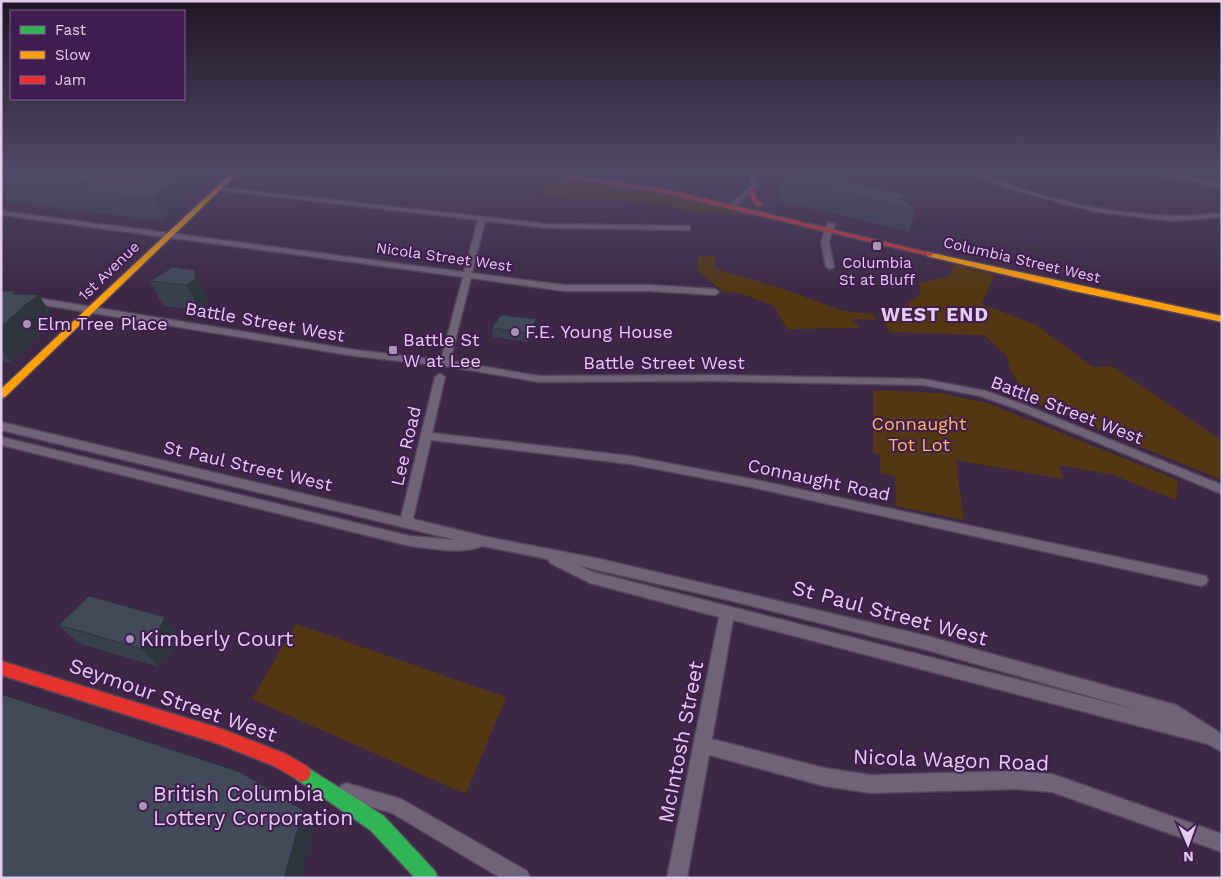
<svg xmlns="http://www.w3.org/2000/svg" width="1223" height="879" viewBox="0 0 1223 879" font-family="'Work Sans',sans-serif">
  <rect width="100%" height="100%" fill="#3c2844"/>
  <path fill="#523712" d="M 446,170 C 552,170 654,191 757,217 L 717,213 L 701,214 L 668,206 L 617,200 L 543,198 L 542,186 Z
    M 605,170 L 677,170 L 657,177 Z
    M 755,170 L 804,170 L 812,178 C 793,182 770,182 755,170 Z
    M 715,255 L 716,269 L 784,289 L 843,311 L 873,314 L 877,320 L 852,319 L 860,328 L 787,329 L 774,306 L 745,295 L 722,291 L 698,270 L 697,257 Z
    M 954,264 L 995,274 L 982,304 L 1036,325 L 1093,367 L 1112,366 L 1222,441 L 1222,480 L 1028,400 L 1009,367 L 1007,356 L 984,335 L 890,332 L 881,318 L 909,303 L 921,293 L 919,283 L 950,276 Z
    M 873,390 L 938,393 L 987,403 L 1178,480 L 1176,500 L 1113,475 L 1059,465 L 1063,479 L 956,460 L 964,520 L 896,506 L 895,476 L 880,473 L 880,454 L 873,453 Z
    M 296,624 L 506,697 L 466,794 L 252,699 Z"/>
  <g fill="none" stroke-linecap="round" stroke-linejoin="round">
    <g stroke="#54435b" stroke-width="3">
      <path id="street" d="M 742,170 L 749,170 L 756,176 L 758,186 L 733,207 L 729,207 L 729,205 L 752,185 L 750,177 Z
        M 969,170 C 979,169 987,176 997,180 C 1013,186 1028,191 1044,196 C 1103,212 1161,220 1222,213 L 1222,217 L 1172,221 L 1097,212 L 1013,190 L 989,181 Z
        M 1127,170 C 1156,167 1193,178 1222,185 L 1222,189 L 1191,181 Z
        M 219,187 L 547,224 L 690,226 L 690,230 L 687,230 L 547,228 L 485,221 L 472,273 L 564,285 L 650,285 L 715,289 L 719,292 L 715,295 L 650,291 L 564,291 L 471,278 L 450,361 L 539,376 L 714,375 L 923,379 L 986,391 L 1022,404 L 1222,485 L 1222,494 L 1014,408 L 980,396 L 923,385 L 714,381 L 539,382 L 445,366 L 355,356 L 1,298 L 1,292 L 355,350 L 441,360 L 463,277 L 1,215 L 1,211 L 464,272 L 478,220 L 217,190 L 216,189 Z
        M 828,222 L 835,224 L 829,242 L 834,267 L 830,269 L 826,267 L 821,242 Z
        M 440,374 L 445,377 L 432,433 L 630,456 L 751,479 L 1206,576 L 1208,580 L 1206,584 L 1201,586 L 751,487 L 630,464 L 431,440 L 413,519 L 487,537 L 600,559 L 927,636 L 1176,705 L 1222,734 L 1222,752 L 1208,744 L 733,620 L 712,739 L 824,768 L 871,775 L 1016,771 L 1052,774 L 1222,834 L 1222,852 L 1052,792 L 1016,789 L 871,793 L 824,786 L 709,755 L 687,878 L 667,878 L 719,617 L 590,583 L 550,563 L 548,559 L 482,546 C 464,555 430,548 410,546 L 1,445 L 1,437 L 410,536 L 456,540 L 1,430 L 1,422 L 401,517 L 435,377 ZM 580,566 L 728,600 L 927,650 L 1138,710 L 593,572 Z
        M 346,783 L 401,799 L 527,871 L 530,878 L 501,878 L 392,813 L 340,798 L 337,792 L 340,786 Z"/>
    </g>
    <g stroke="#54435b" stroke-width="3">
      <path id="fast" d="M 302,764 L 384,816 L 435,871 L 438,878 L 415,878 L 370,830 L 296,779 L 293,773 L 296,767 Z"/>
    </g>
    <g stroke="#54435b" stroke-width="3">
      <path id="slow" d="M 235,170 L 241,170 L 5,397 L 1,398 L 1,389 Z
        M 927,252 L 1222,316 L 1222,322 L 1074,291 L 927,256 Z"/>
    </g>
    <g stroke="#54435b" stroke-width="3">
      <path id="jam" d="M 520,170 L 533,170 L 664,189 L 934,254 L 930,256 L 664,193 Z
        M 750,189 L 755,190 L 755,196 L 762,205 L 761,206 L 757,206 L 749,196 Z
        M 1,661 L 219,728 L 286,754 L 308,767 L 311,773 L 308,779 L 302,782 L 274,766 L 219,744 L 1,675 Z"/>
    </g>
    <use href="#street" fill="#716377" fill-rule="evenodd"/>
    <use href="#fast" fill="#30b455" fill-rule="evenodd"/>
    <use href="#slow" fill="#ff9f0a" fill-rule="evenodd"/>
    <use href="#jam" fill="#e5322d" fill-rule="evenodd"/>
  </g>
  <path fill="#39404d" d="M 162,170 L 214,170 L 215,173 L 164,220 L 141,220 L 129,218 L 128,216 L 87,213 L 86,210 L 64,210 L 53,209 L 51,206 L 9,203 L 1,191 L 1,178 L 92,176 L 94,180 L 148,180 Z
    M 780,180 L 851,183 L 910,206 L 916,210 L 909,232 L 823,211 L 777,201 Z
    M 173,267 L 206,294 L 207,304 L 199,310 L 163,306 L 150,281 Z
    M 1,291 L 15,291 L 17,294 L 55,320 L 41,332 L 11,362 L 1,362 Z
    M 492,328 L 537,328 L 528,342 L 493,337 Z
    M 165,617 L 179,635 L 173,651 L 159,667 L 78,643 L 59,625 Z"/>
  <path fill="#2e343e" d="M 187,170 L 214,170 L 215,173 L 164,220 L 154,197 Z
    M 92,176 L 101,193 L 76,191 L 74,188 Z
    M 914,196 L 910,208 L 900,198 Z
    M 195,270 L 206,294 L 207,304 L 199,310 L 187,285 Z
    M 15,291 L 25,305 L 39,295 L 55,320 L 41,332 L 11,362 L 1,349 L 1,327 L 12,294 Z
    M 537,319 L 537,328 L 528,342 L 527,333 Z
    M 165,617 L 179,635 L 173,651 L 159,667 L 142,649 Z
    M 303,810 L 315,825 L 302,878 L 284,878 Z"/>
  <path fill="#424a59" stroke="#2e343e" d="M 14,170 L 42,170 L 92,176 L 74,188 L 52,189 L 40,187 L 44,184 L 1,182 L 1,178 Z
    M 162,170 L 187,170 L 154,197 L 131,198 L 118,196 L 120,194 L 75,191 L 91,180 L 148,180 Z
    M 797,170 L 851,181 L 849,183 L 914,196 L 900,198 L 916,210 L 828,189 L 780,180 Z
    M 173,267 L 195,270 L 195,279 L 187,285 L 150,281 Z
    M 1,291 L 15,291 L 12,294 L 39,295 L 24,306 L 1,327 Z
    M 501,315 L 537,319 L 527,333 L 492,328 Z
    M 89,596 L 165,617 L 158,632 L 142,649 L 59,625 Z
    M 1,694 L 240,772 L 303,810 L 284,878 L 1,878 Z"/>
  <linearGradient id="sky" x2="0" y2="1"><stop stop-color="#211625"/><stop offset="0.58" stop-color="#504867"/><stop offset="1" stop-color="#504867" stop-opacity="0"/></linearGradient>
  <rect width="1223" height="293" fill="url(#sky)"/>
  <g fill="#a893b1" stroke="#401c50" stroke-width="2">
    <rect x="872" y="241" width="10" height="10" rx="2.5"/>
    <circle cx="27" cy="324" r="5"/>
    <circle cx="515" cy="332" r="5"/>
    <rect x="388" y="345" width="10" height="10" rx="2.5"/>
    <circle cx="130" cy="639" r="5"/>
    <circle cx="143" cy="806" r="5"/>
  </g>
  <g text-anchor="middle" stroke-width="4" stroke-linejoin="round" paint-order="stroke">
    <g font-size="15" fill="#e2cdec" stroke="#401c50">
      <text transform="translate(444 257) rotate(8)" y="5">Nicola Street West</text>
      <text transform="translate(1022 260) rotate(13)" y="5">Columbia Street West</text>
      <text transform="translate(109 271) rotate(-44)" y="5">1st Avenue</text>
    </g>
    <g font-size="15" fill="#e2cdec" stroke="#401c50">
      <text x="877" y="268">Columbia<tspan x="877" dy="17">St at Bluff</tspan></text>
    </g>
    <g font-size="18" fill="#e2cdec" stroke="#401c50">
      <text transform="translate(265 322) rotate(10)" y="6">Battle Street West</text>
      <text x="664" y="369">Battle Street West</text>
      <text transform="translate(1067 410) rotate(21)" y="6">Battle Street West</text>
      <text transform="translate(406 446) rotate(-77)" y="6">Lee Road</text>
      <text transform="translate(248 466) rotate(13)" y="6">St Paul Street West</text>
      <text transform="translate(819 480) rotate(12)" y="6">Connaught Road</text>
    </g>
    <g font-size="18" fill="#e2cdec" stroke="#401c50" text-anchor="start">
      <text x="37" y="330">Elm Tree Place</text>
      <text x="525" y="338">F.E. Young House</text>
      <text x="403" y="346">Battle St<tspan x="403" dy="21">W at Lee</tspan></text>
    </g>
    <g font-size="18" fill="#febb59" stroke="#401c50">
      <text x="919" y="430">Connaught<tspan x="919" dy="21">Tot Lot</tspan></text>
    </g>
    <g font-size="19" font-weight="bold" letter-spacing="1" fill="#e2cdec" stroke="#401c50">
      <text x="935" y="321">WEST END</text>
    </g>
    <g font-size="21" fill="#e2cdec" stroke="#401c50">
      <text transform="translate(890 613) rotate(15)" y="7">St Paul Street West</text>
      <text transform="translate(173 700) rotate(19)" y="7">Seymour Street West</text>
      <text transform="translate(681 742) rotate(-79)" y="7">McIntosh Street</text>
      <text transform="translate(951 760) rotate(2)" y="7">Nicola Wagon Road</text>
    </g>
    <g font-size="21" fill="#e2cdec" stroke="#401c50" text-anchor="start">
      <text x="140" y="646">Kimberly Court</text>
      <text x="153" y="801">British Columbia<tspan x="153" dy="24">Lottery Corporation</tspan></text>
    </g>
  </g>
  <rect width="1223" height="879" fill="none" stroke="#e2cdec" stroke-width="5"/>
  <rect x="10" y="10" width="175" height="90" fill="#401c50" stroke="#81638e"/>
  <rect x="20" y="26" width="25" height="8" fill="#30b455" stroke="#81638e"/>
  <text x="55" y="35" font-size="15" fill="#e2cdec">Fast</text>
  <rect x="20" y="51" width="25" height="8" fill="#ff9f0a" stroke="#81638e"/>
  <text x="55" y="60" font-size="15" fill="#e2cdec">Slow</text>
  <rect x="20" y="76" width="25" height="8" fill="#e5322d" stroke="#81638e"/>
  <text x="55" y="85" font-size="15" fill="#e2cdec">Jam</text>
  <g transform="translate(1188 844) rotate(178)" stroke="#401c50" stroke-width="4" paint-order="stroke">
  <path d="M0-4L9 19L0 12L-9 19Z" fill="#e2cdec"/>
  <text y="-8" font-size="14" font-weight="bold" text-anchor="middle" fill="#e2cdec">N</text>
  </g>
</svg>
